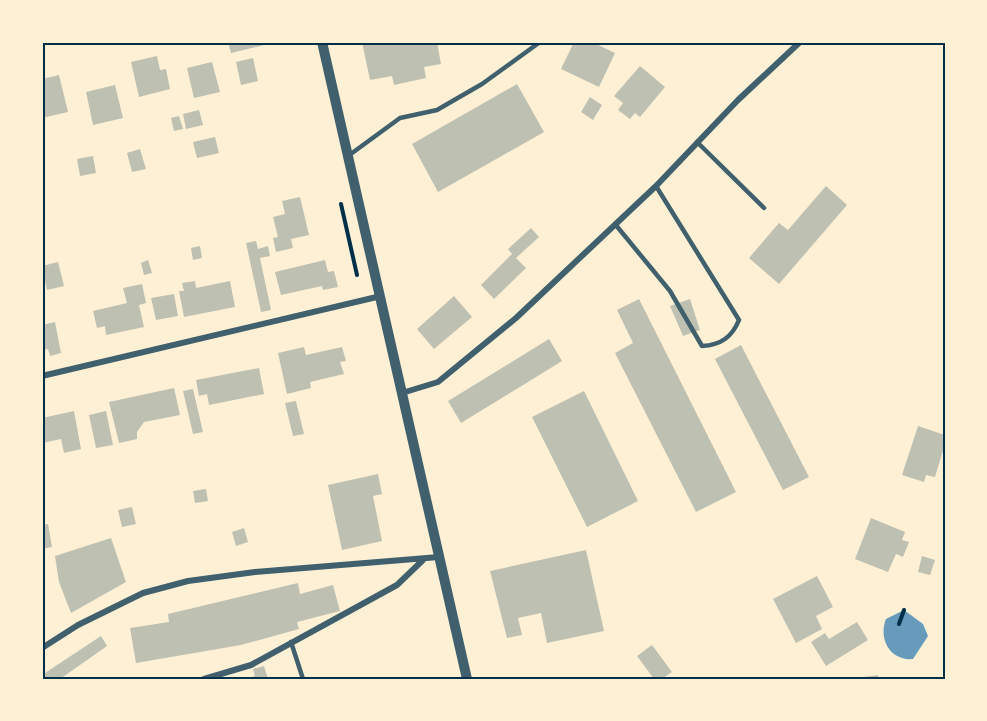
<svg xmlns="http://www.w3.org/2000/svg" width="987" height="721" viewBox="0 0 987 721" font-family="Lato,sans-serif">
  <rect width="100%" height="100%" fill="#fdf0d5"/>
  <path fill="#669bbc" d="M 904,610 L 923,624 L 928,636 L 913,659 C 890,661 878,639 886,619 Z"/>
  <path fill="#bec0b2" d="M 228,42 L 263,42 L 264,45 L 231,53 Z
    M 362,42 L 437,42 L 441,64 L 424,67 L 426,78 L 394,85 L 392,76 L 370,80 Z
    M 574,42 L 592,42 L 615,53 L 599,87 L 561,69 Z
    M 157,56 L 160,70 L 166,69 L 170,89 L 139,97 L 131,62 Z
    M 253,58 L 258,81 L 241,85 L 236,62 Z
    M 212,62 L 220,92 L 194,98 L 187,68 Z
    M 640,66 L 665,87 L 640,117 L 635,113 L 630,119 L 618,110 L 623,103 L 614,96 Z
    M 59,75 L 68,112 L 42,118 L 42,79 Z
    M 517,84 L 544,132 L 438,192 L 412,144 Z
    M 115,85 L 123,118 L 93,125 L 86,92 Z
    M 590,97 L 602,105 L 593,120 L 581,112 Z
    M 199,110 L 203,125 L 186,129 L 183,114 Z
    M 179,116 L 183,129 L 174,131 L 171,118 Z
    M 215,137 L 219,153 L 197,158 L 193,142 Z
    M 140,149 L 146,169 L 132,172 L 127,153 Z
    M 93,156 L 96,173 L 80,176 L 77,159 Z
    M 826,186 L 847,205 L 779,284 L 749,258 L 779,223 L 788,230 Z
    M 300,197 L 309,235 L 291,239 L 293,248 L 276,252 L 273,238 L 278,237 L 273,217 L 285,214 L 282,201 Z
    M 531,228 L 539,237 L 516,258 L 526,268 L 494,299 L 481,285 L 512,254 L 508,249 Z
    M 256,241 L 258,249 L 268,246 L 270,256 L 260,258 L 271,310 L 261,312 L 246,243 Z
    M 200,246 L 202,258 L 193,260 L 191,248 Z
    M 148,260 L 152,273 L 144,275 L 141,263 Z
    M 325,260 L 328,272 L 334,271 L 338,287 L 323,290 L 322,286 L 281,295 L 275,272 Z
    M 58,262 L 64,286 L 47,290 L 42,266 Z
    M 195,281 L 196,288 L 230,281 L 235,307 L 184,317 L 179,291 L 184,291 L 182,283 Z
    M 142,284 L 146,303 L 139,305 L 144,327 L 106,335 L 105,326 L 97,328 L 93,311 L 127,303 L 123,288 Z
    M 174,294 L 178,316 L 156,320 L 151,298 Z
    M 454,296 L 472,317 L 434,349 L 417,329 Z
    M 639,299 L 736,492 L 696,512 L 615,353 L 633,343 L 617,310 Z
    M 690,299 L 700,330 L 683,336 L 670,306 Z
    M 55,322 L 61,353 L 50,356 L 48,349 L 42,350 L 42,325 Z
    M 549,339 L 562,361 L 461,423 L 448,401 Z
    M 741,345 L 809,477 L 783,490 L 715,359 Z
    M 304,347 L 306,355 L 342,347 L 346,361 L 340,362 L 344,374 L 310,382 L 311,388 L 287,394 L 278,353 Z
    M 259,368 L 264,394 L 209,405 L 207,394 L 199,396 L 196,380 Z
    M 174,388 L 180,415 L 144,422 L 137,432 L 137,439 L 119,443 L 109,402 Z
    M 193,389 L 203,432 L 193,434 L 183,391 Z
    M 584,391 L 638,501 L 587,527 L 532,417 Z
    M 296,401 L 304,434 L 293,436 L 285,403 Z
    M 74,411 L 81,449 L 64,453 L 61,439 L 42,443 L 42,418 Z
    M 106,411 L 113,445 L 96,448 L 89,415 Z
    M 918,426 L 945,435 L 945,444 L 935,477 L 926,475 L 924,482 L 902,475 Z
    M 378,474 L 382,494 L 373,496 L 382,541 L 342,550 L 328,485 Z
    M 206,489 L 208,501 L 195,503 L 193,491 Z
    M 132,507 L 136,524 L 122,527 L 118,510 Z
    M 871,518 L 905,532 L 902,540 L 909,542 L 903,557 L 896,554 L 888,572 L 855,559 Z
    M 48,524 L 52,547 L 42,549 L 42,525 Z
    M 244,528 L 248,542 L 236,546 L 232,532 Z
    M 111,538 L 126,582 L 71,613 L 59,582 L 55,556 Z
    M 586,550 L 604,631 L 547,643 L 541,613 L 518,618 L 522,635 L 507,638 L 490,571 Z
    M 922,556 L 935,560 L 930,575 L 918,572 Z
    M 817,576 L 833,607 L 816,616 L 822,629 L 796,643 L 773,599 Z
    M 298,583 L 300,594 L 333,585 L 340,611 L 297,622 L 299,629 L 241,645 L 136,663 L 130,628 L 169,622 L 168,614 Z
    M 857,622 L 868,640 L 826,666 L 811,642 L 825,633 L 829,639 Z
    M 101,636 L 107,646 L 60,679 L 42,679 L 42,675 Z
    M 652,645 L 672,672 L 662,679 L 654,679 L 637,656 Z
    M 264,666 L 268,679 L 246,679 L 255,676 L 253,669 Z
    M 878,675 L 879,679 L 857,679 L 857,678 Z"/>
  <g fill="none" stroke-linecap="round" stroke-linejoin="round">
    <path stroke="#003049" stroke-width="4" d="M 341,204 L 357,275
      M 899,624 L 904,610"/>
    <path stroke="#3f606c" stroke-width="4.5" d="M 697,142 L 764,208
      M 348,156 L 400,118 L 437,110 L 482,84 L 540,42
      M 615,224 L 670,291 L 702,346 C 721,345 732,337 739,320 L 656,186
      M 291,642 L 303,679"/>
    <path stroke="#3f606c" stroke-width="6" d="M 42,376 L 381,296
      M 402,393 L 438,382 L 516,318 L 656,186 L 738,100 L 800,42
      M 42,648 L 78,625 L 143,593 L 188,581 L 255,572 L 439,557
      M 204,679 L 251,665 L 397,585 L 423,560"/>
    <path stroke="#3f606c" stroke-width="10" d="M 322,42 L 467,679"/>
  </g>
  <rect width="987" height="721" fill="none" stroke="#fdf0d5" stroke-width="87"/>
  <rect x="44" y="44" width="900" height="634" fill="none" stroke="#003049" stroke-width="2"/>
</svg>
